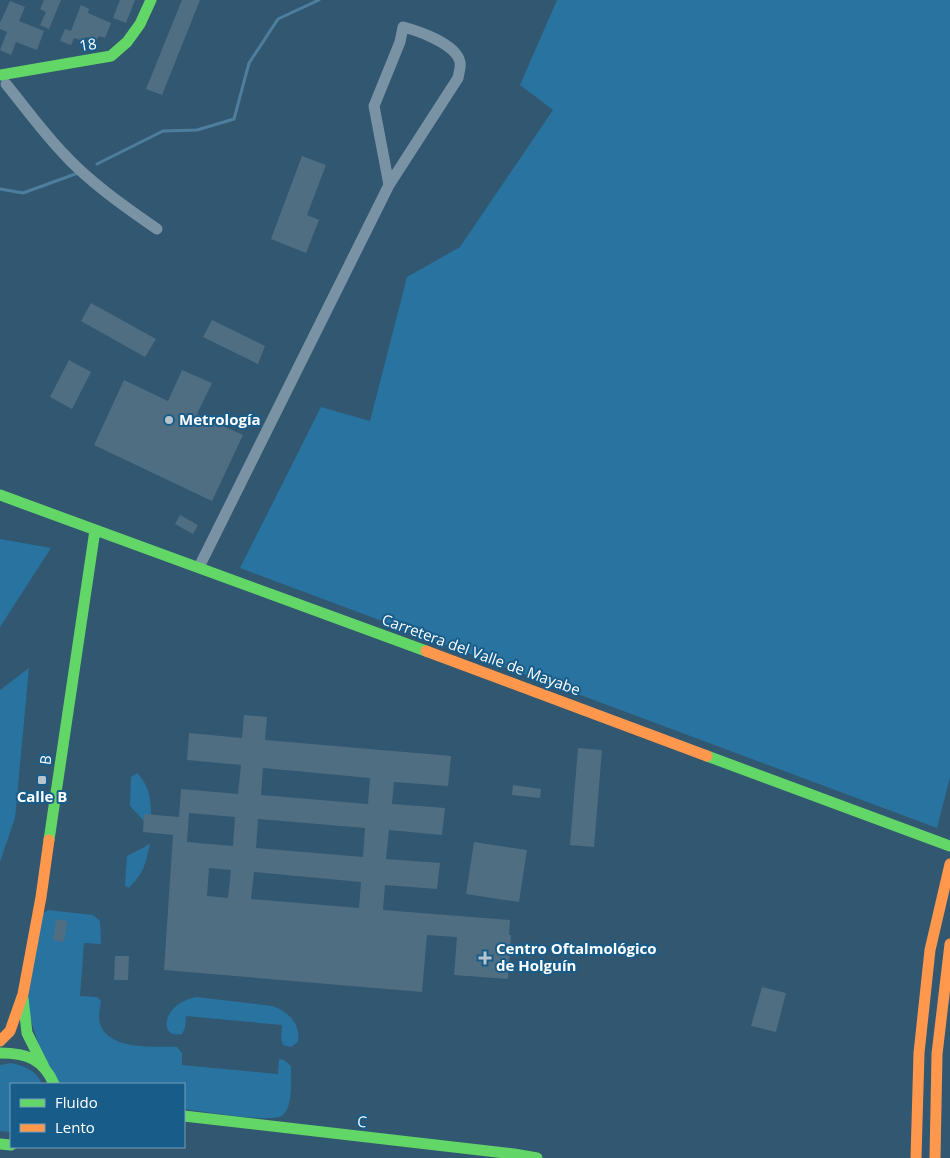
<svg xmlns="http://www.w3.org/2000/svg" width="950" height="1158" viewBox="0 0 950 1158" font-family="'Open Sans',sans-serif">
  <rect width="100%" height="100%" fill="#325770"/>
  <path fill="#2973a0" d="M 557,0 L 950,0 L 950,777 L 937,828 L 240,568 L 321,407 L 370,421 L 407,277 L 460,247 L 553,110 L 520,85 Z
    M 0,539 L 51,548 L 0,627 Z
    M 29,668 L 15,818 L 0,862 L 0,690 Z
    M 137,773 C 149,785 151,799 151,815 L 144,821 L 130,806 L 131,777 Z
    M 150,844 C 145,866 144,872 129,888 L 125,886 L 127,856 Z
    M 48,910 L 93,915 L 100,921 L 101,944 L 84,943 L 80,996 L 97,997 L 101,1001 C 100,1008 98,1017 100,1024 C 109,1051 155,1046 177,1047 L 182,1053 L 182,1065 L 278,1074 L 279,1059 L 284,1060 L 291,1066 C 291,1078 293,1106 283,1115 C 273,1124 200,1111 184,1109 L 184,1084 L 62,1084 L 55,1079 L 46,1066 L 26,1006 L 41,915 Z
    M 196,997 L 272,1006 C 288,1011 301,1024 298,1042 L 291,1047 L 283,1045 L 281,1038 L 282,1025 L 186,1016 L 185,1028 L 182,1034 C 163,1038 163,1019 174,1008 C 180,1002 188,999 196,997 Z
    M 11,1063 C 25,1066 37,1071 42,1084 L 11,1084 L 11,1132 L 0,1131 L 0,1065 Z"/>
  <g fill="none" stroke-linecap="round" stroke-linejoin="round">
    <path stroke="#4e7e9e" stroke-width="3" d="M 97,164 L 163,131 L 197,130 L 234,119 L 249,63 L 278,19 L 319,0
      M 0,189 L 23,193 L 78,173"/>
  </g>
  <path fill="#506e82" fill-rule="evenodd" d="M 44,0 L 61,0 L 49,29 L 40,25 L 46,12 L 40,9 Z
    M 120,0 L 135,0 L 126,23 L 113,18 Z
    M 182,0 L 200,0 L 162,95 L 146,89 Z
    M 10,1 L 25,7 L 19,21 L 44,31 L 37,50 L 16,42 L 11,55 L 0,50 L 7,32 L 0,29 L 0,23 Z
    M 81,5 L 89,9 L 88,13 L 111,23 L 105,38 L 99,36 L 96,41 L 86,37 L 84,41 L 74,38 L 71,45 L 60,41 L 65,29 L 71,31 Z
    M 302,156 L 326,165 L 307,215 L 319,220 L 306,253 L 271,239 Z
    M 91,303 L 156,339 L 145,357 L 81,321 Z
    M 212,320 L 265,346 L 258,364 L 203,337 Z
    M 69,360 L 91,372 L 72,409 L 50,397 Z
    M 182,370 L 212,383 L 197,414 L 243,435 L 212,501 L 94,445 L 124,380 L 168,401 Z
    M 180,515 L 198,525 L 193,534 L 175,524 Z
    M 244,715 L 267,717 L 265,740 L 451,756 L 448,786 L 394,782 L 392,804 L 445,808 L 442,835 L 389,830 L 386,859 L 440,863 L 437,889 L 385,885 L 383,910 L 510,920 L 509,935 L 511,935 L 508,979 L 454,975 L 457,937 L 427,935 L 422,992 L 164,970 L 173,835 L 143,832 L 144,814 L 179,817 L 181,789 L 238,794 L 241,765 L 187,760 L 189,733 L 242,738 ZM 263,768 L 370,778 L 368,804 L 261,795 ZM 189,813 L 235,817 L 233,846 L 187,842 ZM 258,819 L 365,828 L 363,857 L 256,848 ZM 209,868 L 231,870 L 228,898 L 207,896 ZM 254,872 L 361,882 L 359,908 L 251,899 Z
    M 578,748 L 602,750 L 594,847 L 570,845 Z
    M 513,785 L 541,789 L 540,798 L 512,795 Z
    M 474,842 L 527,850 L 519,902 L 466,894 Z
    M 56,919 L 67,921 L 64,942 L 53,940 Z
    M 115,956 L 129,956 L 128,980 L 114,980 Z
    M 762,987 L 786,993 L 776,1032 L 751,1026 Z"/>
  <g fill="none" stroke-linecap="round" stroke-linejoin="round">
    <path stroke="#7993a5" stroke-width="11" d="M 6,84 C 24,106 42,131 62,152 C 88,181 125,207 157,229
      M 199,567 L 389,185 L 458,78 C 459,72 461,67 460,62 C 456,44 419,31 403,27 L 400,42 L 374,106 L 389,185"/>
    <path stroke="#63d668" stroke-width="11" d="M 0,75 L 111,56 L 127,42 L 140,24 L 151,0
      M 0,495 L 426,651
      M 707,756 L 950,846
      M 49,840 L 95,530
      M 23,998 L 27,1033 L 44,1067
      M 0,1053 C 27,1053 43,1059 54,1084
      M 184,1116 L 514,1154 L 537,1158
      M 0,1144 L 11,1145"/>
    <path stroke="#ff974d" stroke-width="11" d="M 426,651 L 707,756
      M 0,1041 L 10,1031 L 23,994 L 41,897 L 49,840
      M 916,1158 L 919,1053 L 930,950 L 950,864
      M 935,1158 L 937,1054 L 950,944"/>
  </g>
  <g fill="#b7c4cd" stroke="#185d8a" stroke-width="2">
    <circle cx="169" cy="420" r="5"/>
    <rect x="37" y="775" width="10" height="10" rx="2.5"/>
    <path d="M482.5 950.5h5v5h5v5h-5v5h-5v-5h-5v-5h5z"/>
  </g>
  <g text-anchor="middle" stroke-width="4" stroke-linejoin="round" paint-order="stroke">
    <g font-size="15" fill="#fff" stroke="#185d8a">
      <text transform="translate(88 45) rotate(-9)" y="5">18</text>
      <text transform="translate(481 655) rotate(20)" y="5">Carretera del Valle de Mayabe</text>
      <text transform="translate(46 760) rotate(-82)" y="5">B</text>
      <text transform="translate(362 1122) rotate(6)" y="5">C</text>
    </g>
    <g font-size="15" font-weight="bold" fill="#fff" stroke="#185d8a" text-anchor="start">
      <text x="179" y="425">Metrología</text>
      <text x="42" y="802" text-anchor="middle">Calle B</text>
      <text x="496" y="954">Centro Oftalmológico<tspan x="496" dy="17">de Holguín</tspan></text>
    </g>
  </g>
  <rect x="10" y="1083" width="175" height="65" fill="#185d8a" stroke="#749eb9"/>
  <rect x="20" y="1099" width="25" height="8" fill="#63d668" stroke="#749eb9"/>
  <text x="55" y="1108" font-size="15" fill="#ffffff">Fluido</text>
  <rect x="20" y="1124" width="25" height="8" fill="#ff974d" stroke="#749eb9"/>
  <text x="55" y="1133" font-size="15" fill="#ffffff">Lento</text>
</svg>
